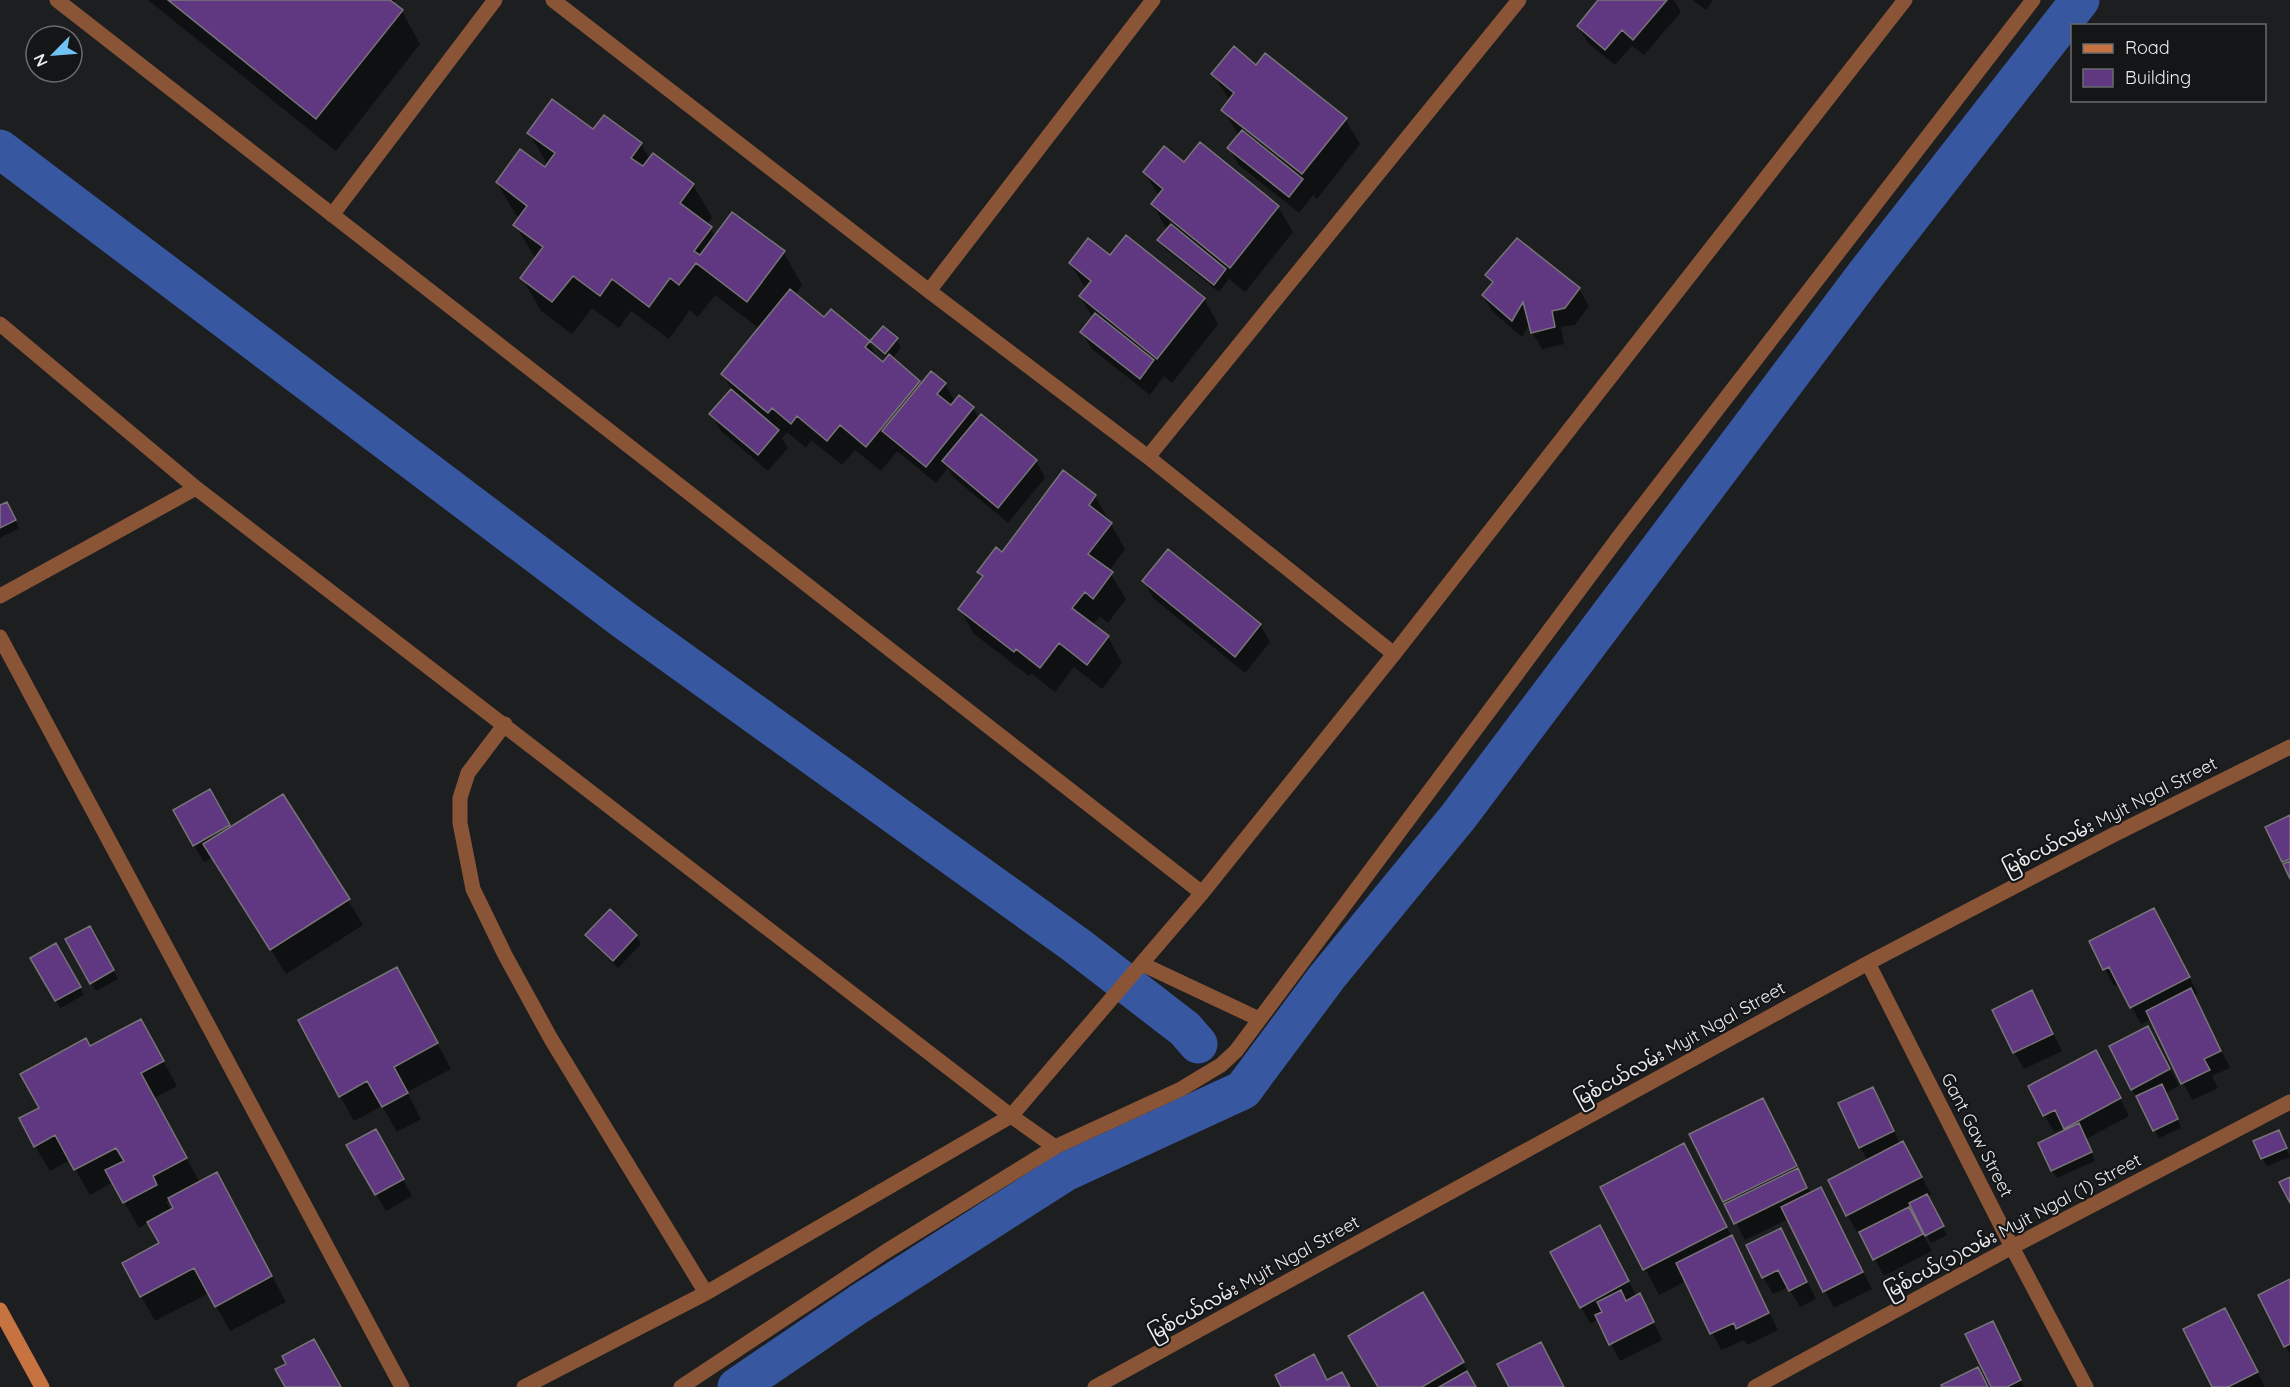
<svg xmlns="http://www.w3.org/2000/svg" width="2290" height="1387" viewBox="0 0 2290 1387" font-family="Quicksand,'Noto Sans Myanmar',sans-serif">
  <rect width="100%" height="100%" fill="#1d1e20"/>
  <path fill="#0007" fill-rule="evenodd" d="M 148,0 L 395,0 L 392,4 L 402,11 L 420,44 L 336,151 Z
    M 1600,0 L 1674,0 L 1681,12 L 1644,55 L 1632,46 L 1615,65 L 1588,43 L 1578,26 Z
    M 1692,0 L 1713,0 L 1706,10 Z
    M 1257,67 L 1345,119 L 1360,144 L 1317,199 L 1313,195 L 1299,213 L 1239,165 L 1229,148 L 1239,136 L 1223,110 L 1230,101 L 1213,74 Z
    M 594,131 L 641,144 L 650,160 L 693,185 L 712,217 L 707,225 L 716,237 L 783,252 L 802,285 L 795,295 L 824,320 L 868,342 L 879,360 L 883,364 L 887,359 L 877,349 L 872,341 L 896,339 L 901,347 L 892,359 L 921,386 L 945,384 L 955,402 L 959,397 L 973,408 L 979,418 L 1036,461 L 1045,478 L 1008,523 L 954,478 L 948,468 L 936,483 L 897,451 L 881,471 L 855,450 L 842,465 L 811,440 L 806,448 L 787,432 L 782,438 L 788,448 L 768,471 L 721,431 L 711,414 L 732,390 L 723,374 L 760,329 L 715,295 L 698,317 L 690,310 L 669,339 L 631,311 L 619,328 L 592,308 L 572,334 L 541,311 L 522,278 L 536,259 L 515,225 L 520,218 L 516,215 L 497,183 L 545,169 L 548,165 L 529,133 Z
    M 1184,164 L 1278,207 L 1293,232 L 1245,292 L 1229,279 L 1219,292 L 1164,248 L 1159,240 L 1167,230 L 1153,205 L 1159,196 L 1145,173 Z
    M 1111,257 L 1204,299 L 1218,324 L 1172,383 L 1164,376 L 1150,395 L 1092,349 L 1082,332 L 1093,318 L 1080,297 L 1086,289 L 1070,263 Z
    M 1487,275 L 1579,289 L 1589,306 L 1575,325 L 1561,327 L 1564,344 L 1542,349 L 1532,332 L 1530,323 L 1522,337 L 1493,312 L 1483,296 L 1493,285 Z
    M 1095,496 L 1125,549 L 1109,571 L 1126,599 L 1108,623 L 1100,616 L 1092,626 L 1108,637 L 1122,663 L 1102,689 L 1074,667 L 1055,692 L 1031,673 L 1029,676 L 974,634 L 960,609 L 983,579 L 979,572 L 1002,554 Z
    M 0,507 L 11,511 L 19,528 L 0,538 Z
    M 1144,581 L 1260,625 L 1270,642 L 1245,673 L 1153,598 Z
    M 210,792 L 230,829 L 348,900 L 363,925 L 286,974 L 213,857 L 204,862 L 194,845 Z
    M 2163,926 L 2198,994 L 2194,996 L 2230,1068 L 2212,1076 L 2218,1088 L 2192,1100 L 2151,1019 L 2141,1024 L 2119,984 L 2114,986 L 2091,942 Z
    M 90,928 L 118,979 L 96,991 L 67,940 Z
    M 587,935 L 636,936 L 641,944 L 618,968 L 592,943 Z
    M 55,945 L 84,995 L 60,1008 L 32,958 Z
    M 2032,992 L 2062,1051 L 2024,1069 L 2014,1052 Z
    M 411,994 L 451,1069 L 407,1092 L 421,1119 L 397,1132 L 382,1106 L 354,1121 L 340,1096 Z
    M 2157,1044 L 2179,1086 L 2166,1093 L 2181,1128 L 2159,1138 L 2132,1089 Z
    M 155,1046 L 177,1086 L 154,1098 L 200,1183 L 231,1199 L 286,1302 L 230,1331 L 209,1293 L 155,1321 L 141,1296 L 161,1244 L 149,1222 L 139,1228 L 113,1182 L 90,1195 L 70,1160 L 50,1171 L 35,1146 L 41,1108 L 90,1048 ZM 170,1199 L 175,1209 L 171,1211 L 166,1202 Z
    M 2105,1069 L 2129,1116 L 2086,1139 L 2095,1161 L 2057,1178 L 2052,1170 L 2067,1131 L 2065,1127 L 2054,1132 L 2030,1087 Z
    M 1763,1100 L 1811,1194 L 1830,1206 L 1872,1289 L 1834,1308 L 1788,1219 L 1745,1240 L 1691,1135 Z
    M 1882,1105 L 1900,1144 L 1912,1160 L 1931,1194 L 1927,1196 L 1947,1235 L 1931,1243 L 1911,1204 L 1894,1213 L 1896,1216 L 1919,1226 L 1932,1251 L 1884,1276 L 1860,1231 L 1857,1232 L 1848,1216 L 1830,1181 L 1868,1161 L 1860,1147 Z
    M 375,1131 L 412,1196 L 386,1211 L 348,1146 Z
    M 2279,1132 L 2290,1157 L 2267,1166 L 2262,1158 Z
    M 1698,1170 L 1778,1330 L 1747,1345 L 1744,1340 L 1721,1350 L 1686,1281 L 1659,1295 L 1602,1187 Z
    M 1609,1244 L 1637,1297 L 1649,1312 L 1662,1340 L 1620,1361 L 1598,1319 L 1591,1324 L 1581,1307 Z
    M 1790,1247 L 1816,1299 L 1800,1307 L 1788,1287 L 1773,1294 L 1763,1277 Z
    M 2290,1280 L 2290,1354 L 2260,1295 Z
    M 1423,1295 L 1477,1387 L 1379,1387 Z
    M 2234,1326 L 2265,1387 L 2214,1387 Z
    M 2002,1340 L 2024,1387 L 1993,1387 Z"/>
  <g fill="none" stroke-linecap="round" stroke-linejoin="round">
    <path stroke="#3758a0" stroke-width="39" d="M 0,149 L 624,620 L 1076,945 L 1185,1029 L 1198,1044
      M 737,1387 L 859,1304 L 1065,1172 L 1243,1090 L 1327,977 L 1458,817 L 1866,274 L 2080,0"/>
  </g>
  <path fill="#603881" stroke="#777578" stroke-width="1.5" d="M 168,0 L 390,0 L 403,10 L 316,119 Z
    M 1598,0 L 1667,0 L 1633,40 L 1622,30 L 1605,50 L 1577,26 Z
    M 1234,46 L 1256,65 L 1265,53 L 1347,118 L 1302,174 L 1221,110 L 1234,93 L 1211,74 Z
    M 552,99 L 593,129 L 604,115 L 642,143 L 631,158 L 643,166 L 653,153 L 694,184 L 680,203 L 712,227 L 694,251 L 700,255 L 732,212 L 785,251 L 747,302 L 696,263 L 679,285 L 670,278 L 649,307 L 612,279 L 600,296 L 573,276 L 552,302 L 520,278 L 543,247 L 513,225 L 527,206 L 496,182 L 520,149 L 545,167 L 555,153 L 527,133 Z
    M 1242,130 L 1303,179 L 1289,197 L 1227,148 Z
    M 1200,142 L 1279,206 L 1230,268 L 1151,204 L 1163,189 L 1143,172 L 1164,146 L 1184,162 Z
    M 1171,224 L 1226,269 L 1214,285 L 1157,240 Z
    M 1126,235 L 1205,298 L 1157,359 L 1079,296 L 1091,281 L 1069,263 L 1088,238 L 1110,255 Z
    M 1517,238 L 1580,288 L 1565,308 L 1552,311 L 1555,327 L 1531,333 L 1523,302 L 1512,321 L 1482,295 L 1493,282 L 1485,275 Z
    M 790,289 L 824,317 L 831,309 L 870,341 L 865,347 L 883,362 L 889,354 L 920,381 L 866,447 L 840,425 L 827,441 L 797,416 L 791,424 L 772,408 L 768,413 L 721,374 Z
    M 1095,313 L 1154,360 L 1140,379 L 1080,332 Z
    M 883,326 L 898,338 L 885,354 L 870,341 Z
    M 931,371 L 946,383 L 937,394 L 951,405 L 959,395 L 974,407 L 926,467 L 882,431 Z
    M 731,389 L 779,430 L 758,455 L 709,414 Z
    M 981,414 L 1037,460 L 998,508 L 942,461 Z
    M 1063,470 L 1096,495 L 1089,505 L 1112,523 L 1088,554 L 1113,572 L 1093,599 L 1085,592 L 1072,608 L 1109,636 L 1087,665 L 1059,643 L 1040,668 L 1016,649 L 1014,652 L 958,609 L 983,576 L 977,572 L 996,547 L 1002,552 Z
    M 7,502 L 16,520 L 0,528 L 0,505 Z
    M 1168,549 L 1261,624 L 1235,657 L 1142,581 Z
    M 210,789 L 230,825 L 193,846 L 173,810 Z
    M 283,794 L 350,899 L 270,950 L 203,844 Z
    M 2290,815 L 2290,859 L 2282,862 L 2265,827 Z
    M 2290,861 L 2290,879 L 2283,864 Z
    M 2154,908 L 2190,977 L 2130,1008 L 2109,967 L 2103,970 L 2089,941 Z
    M 610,909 L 637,935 L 613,961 L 585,935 Z
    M 90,926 L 114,970 L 90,984 L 65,939 Z
    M 56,943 L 81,987 L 55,1001 L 30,958 Z
    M 397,967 L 438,1043 L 394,1067 L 408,1093 L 382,1107 L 367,1081 L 339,1097 L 298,1020 Z
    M 2191,988 L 2221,1051 L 2204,1059 L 2210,1070 L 2181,1084 L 2146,1011 Z
    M 2032,990 L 2053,1034 L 2013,1053 L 1992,1010 Z
    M 141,1019 L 164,1061 L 141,1073 L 187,1158 L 153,1176 L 157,1185 L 123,1203 L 105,1170 L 124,1161 L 116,1148 L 74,1170 L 55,1135 L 34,1147 L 19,1118 L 39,1108 L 20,1074 L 86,1038 L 90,1046 Z
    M 2148,1026 L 2170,1069 L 2131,1090 L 2109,1046 Z
    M 2096,1050 L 2121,1098 L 2064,1129 L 2055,1110 L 2043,1116 L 2028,1086 Z
    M 2162,1084 L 2178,1119 L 2153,1131 L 2136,1096 Z
    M 1873,1087 L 1894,1131 L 1859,1148 L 1838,1103 Z
    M 1763,1098 L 1797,1166 L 1723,1202 L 1689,1134 Z
    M 2079,1123 L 2092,1152 L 2051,1171 L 2038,1143 Z
    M 376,1129 L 404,1179 L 375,1195 L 346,1145 Z
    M 2279,1130 L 2287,1148 L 2261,1159 L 2253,1141 Z
    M 1903,1141 L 1922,1177 L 1846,1216 L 1828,1180 Z
    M 1684,1143 L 1727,1227 L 1643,1270 L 1600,1187 Z
    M 1798,1168 L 1807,1188 L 1734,1224 L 1724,1204 Z
    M 217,1172 L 272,1276 L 215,1307 L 194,1268 L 140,1297 L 122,1263 L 159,1243 L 147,1222 L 173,1208 L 168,1198 Z
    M 2290,1177 L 2290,1203 L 2279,1182 Z
    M 1821,1187 L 1863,1272 L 1823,1292 L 1781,1207 Z
    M 1927,1194 L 1944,1226 L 1925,1236 L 1909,1203 Z
    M 1909,1207 L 1923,1234 L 1873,1260 L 1859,1232 Z
    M 1600,1225 L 1629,1281 L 1580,1308 L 1550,1252 Z
    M 1781,1228 L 1807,1282 L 1789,1291 L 1778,1270 L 1762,1278 L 1746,1245 Z
    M 1732,1235 L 1769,1313 L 1736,1329 L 1734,1323 L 1710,1334 L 1676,1263 Z
    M 2290,1279 L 2290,1344 L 2284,1347 L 2258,1295 Z
    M 1621,1290 L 1626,1301 L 1640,1293 L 1654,1322 L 1609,1345 L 1595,1315 L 1602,1312 L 1597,1302 Z
    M 1423,1292 L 1464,1362 L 1422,1387 L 1378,1387 L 1348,1336 Z
    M 2225,1308 L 2258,1372 L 2228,1387 L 2212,1387 L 2183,1329 Z
    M 1993,1321 L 2021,1380 L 2007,1387 L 1991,1387 L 1965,1334 Z
    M 314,1339 L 341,1387 L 285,1387 L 275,1369 L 286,1364 L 282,1356 Z
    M 1541,1342 L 1564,1387 L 1509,1387 L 1497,1364 Z
    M 1314,1354 L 1327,1380 L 1342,1372 L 1350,1387 L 1281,1387 L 1275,1375 Z
    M 1978,1367 L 1988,1387 L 1942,1387 L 1941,1385 Z
    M 1467,1371 L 1476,1387 L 1439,1387 Z"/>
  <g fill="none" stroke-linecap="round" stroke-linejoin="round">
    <path stroke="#8a5537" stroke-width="15" d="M 57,0 L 1202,893
      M 553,0 L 929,291 L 1148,457 L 1394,654
      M 332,215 L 495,0
      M 929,291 L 1153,0
      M 0,324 L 196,488 L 1011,1116 L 1055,1147
      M 1148,457 L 1519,0
      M 0,596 L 196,488
      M 0,637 L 402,1387
      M 505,724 L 468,773 L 460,798 L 460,823 L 473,889 L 505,955 L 551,1039 L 706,1293
      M 1868,963 L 2012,1247 L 2086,1387
      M 1142,964 L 1259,1019
      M 524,1387 L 706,1293 L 1011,1116 L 1202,893 L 1394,654 L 1905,0
      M 681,1387 L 885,1252 L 1055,1147 L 1181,1089 L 1221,1065 L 1236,1051 L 1621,534 L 2033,0
      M 1095,1387 L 1868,963 L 2113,835 L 2290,747
      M 1755,1387 L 2012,1247 L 2290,1102"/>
    <path stroke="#c77341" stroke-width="15" d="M 0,1310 L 42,1387"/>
  </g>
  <g text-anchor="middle" stroke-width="4.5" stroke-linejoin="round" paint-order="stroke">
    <g font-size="18" fill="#ebeced" stroke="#141517">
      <text transform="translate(2110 816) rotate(-27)" y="6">မြစ်ငယ်လမ်း Myit Ngal Street</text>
      <text transform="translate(1680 1044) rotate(-29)" y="6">မြစ်ငယ်လမ်း Myit Ngal Street</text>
      <text transform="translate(1977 1135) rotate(63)" y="6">Gant Gaw Street</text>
      <text transform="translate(2013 1226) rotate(-28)" y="6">မြစ်ငယ်(၁)လမ်း Myit Ngal (1) Street</text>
      <text transform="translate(1254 1278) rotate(-29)" y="6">မြစ်ငယ်လမ်း Myit Ngal Street</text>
    </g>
  </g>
  <rect x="2071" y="24" width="195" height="78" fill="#141517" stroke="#6a6b6d" stroke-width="1.5"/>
  <rect x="2083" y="44" width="30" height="9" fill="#c77341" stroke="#6a6b6d" stroke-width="1.5"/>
  <text x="2125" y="54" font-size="18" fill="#ebeced">Road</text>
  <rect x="2083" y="69" width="30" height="18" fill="#603881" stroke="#6a6b6d" stroke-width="1.5"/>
  <text x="2125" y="84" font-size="18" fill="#ebeced">Building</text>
  <g transform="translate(54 54) rotate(245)"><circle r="28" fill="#141517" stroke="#6a6b6d" stroke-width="1.5"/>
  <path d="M0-4.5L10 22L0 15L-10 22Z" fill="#70c2f4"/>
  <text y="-9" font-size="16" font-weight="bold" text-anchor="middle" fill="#ebeced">N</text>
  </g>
</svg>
